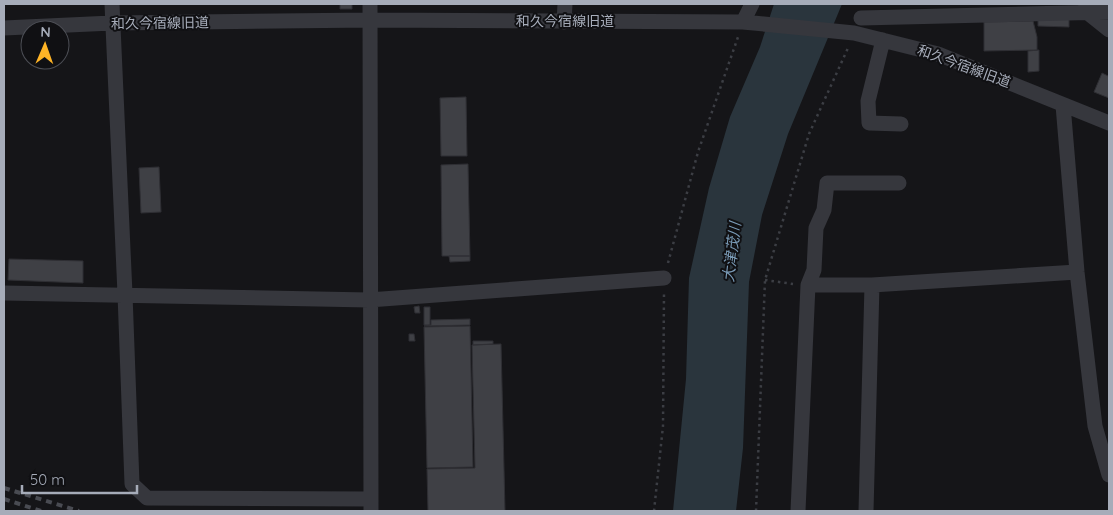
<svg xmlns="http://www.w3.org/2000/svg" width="1113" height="515" viewBox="0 0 1113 515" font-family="Quicksand,'Noto Sans JP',sans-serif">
  <rect width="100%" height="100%" fill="#151518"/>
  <path fill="#2a353d" d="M 774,4 L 842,4 L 788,134 L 762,215 L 749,282 L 743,448 L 736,511 L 673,511 L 686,379 L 689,278 L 709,188 L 730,117 L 760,47 Z"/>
  <path fill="#3f4045" stroke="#2f2f34" d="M 340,4 L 352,4 L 352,9 L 340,9 Z
    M 1069,17 L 1069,27 L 1038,26 L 1038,19 Z
    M 1033,21 L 1037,37 L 1037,50 L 984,51 L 984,22 Z
    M 1039,50 L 1039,71 L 1028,72 L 1028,51 Z
    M 1102,73 L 1108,76 L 1109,74 L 1109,98 L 1094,92 Z
    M 466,97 L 467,156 L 441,156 L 440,98 Z
    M 468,164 L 470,256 L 442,256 L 441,165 Z
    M 159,167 L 161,212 L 141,213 L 139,168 Z
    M 449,256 L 470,256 L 470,261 L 450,262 Z
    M 9,259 L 83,261 L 83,283 L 8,280 Z
    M 419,306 L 420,313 L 415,313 L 414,307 Z
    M 424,307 L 430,307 L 430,325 L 424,325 Z
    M 470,319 L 470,325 L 424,326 L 431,325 L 431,320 Z
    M 470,326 L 473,467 L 427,468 L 424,327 Z
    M 409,334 L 414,334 L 415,341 L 409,341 Z
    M 473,341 L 493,341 L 493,344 L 473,345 Z
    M 501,344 L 505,511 L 428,511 L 427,469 L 475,468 L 472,345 Z"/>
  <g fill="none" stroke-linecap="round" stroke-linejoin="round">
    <path stroke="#3c3e44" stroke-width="2.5" stroke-dasharray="2.5 4" stroke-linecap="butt" d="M 668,263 L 698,152 L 738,37
      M 765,280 L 793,284
      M 654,511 L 663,426 L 664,293
      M 756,511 L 765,280 L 809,134 L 848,48"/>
    <path stroke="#36373d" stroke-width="15" d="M 112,4 L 125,294 L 132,484 L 147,498 L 370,499
      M 370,4 L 371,511
      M 1084,10 L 1109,30
      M 861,18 L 1109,12
      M 564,22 L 565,4
      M 743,22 L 752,4
      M 4,28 L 112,23 L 371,20 L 743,22 L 854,33 L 938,54 L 1109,123
      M 883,40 L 868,101 L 869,123 L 901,124
      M 1063,105 L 1077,272 L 1095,426 L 1109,475
      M 808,285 L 872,285 L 1077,272
      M 4,293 L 369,300 L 664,278
      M 798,511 L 808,285 L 814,270 L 816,228 L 824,210 L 827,183 L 899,183
      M 866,511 L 872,285"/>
    <path stroke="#494b52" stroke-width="4" stroke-dasharray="6 5" stroke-linecap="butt" d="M 4,488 L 79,511
      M 4,499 L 41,511"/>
  </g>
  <g text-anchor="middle" stroke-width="4" stroke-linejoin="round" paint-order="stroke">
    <g font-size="14" fill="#a6acb9" stroke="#101013">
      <text x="565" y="26">和久今宿線旧道</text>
      <text transform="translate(160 23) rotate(-1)" y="5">和久今宿線旧道</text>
      <text transform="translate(964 66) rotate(20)" y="5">和久今宿線旧道</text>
    </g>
    <g font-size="15" font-style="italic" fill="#7a9bb7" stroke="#101013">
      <text transform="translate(732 252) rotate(-83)" y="5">大津茂川</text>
    </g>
  </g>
  <rect width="1113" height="515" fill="none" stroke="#a6acb9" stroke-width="10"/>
  <g transform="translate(45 45) rotate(2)"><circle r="24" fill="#101013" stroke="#4c4e55"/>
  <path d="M0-4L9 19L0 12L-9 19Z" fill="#ffb426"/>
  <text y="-8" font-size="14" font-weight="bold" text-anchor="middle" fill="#a6acb9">N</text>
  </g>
  <path d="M22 485v8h115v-8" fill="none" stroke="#a6acb9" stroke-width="2.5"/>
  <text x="30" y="485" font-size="15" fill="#a6acb9" stroke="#101013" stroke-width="4" paint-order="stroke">50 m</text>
</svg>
